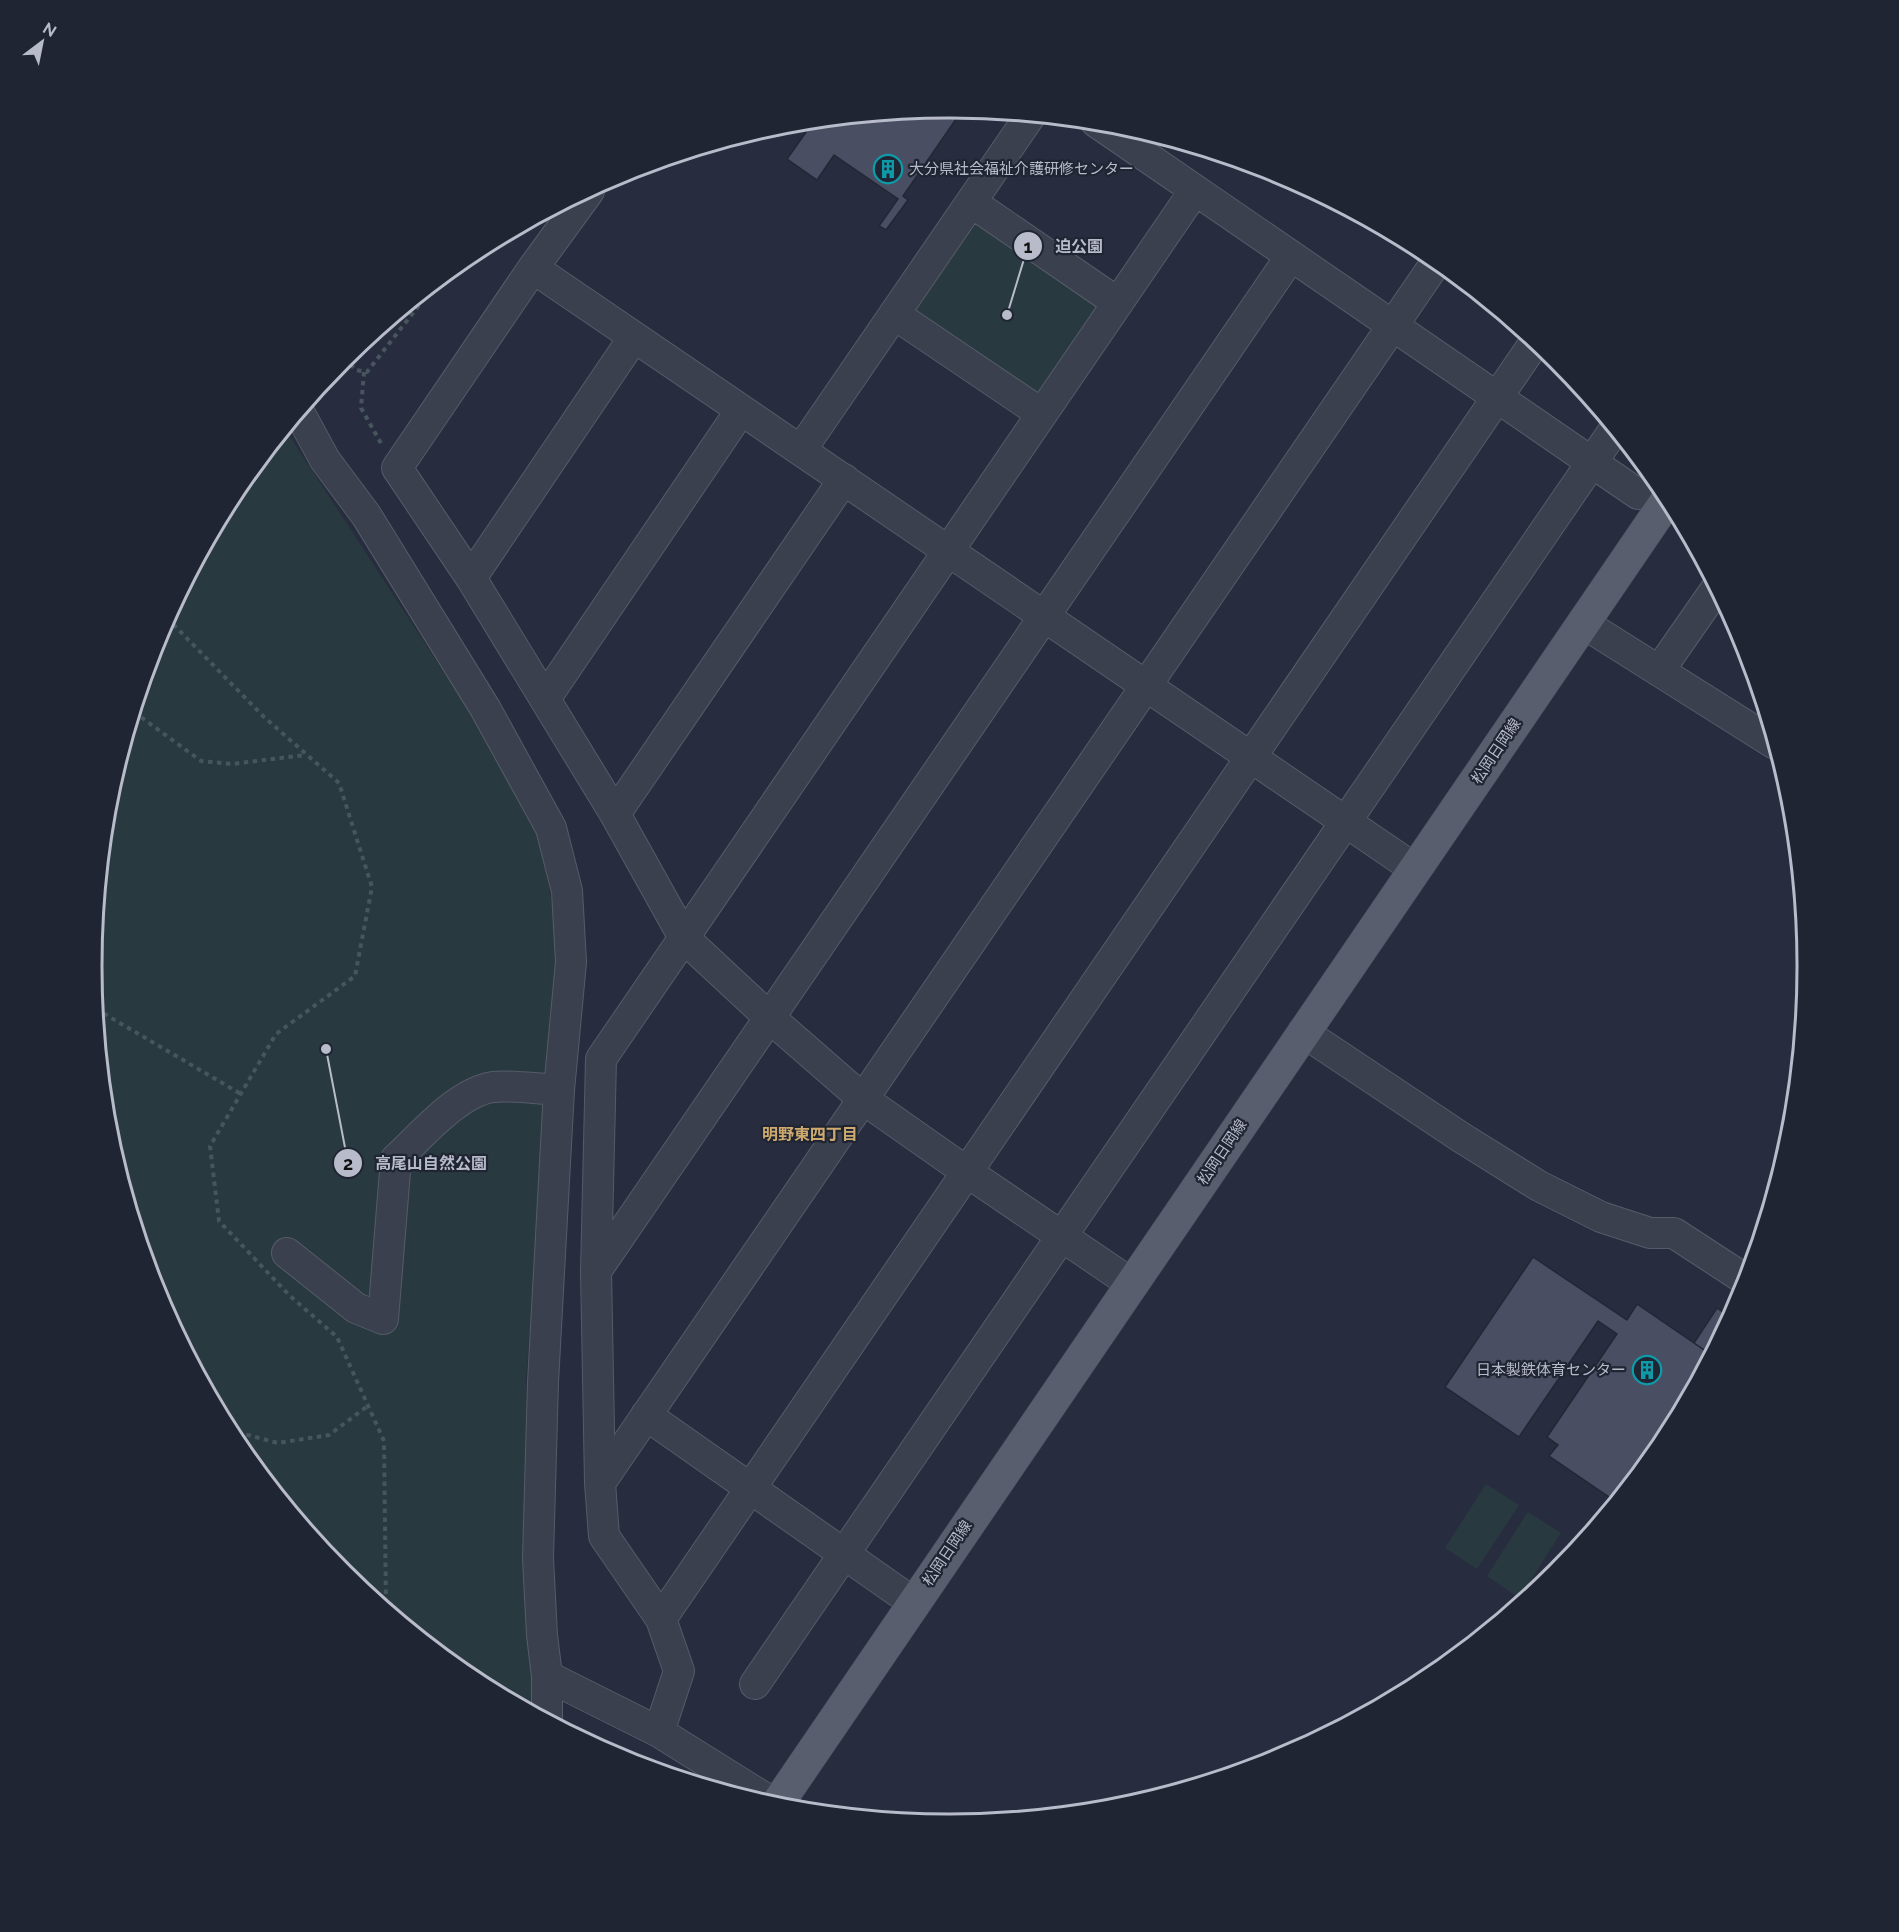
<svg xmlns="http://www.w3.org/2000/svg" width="1899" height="1932" viewBox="0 0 1899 1932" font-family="Raleway,'Noto Sans JP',sans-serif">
  <rect width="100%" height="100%" fill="#272d3f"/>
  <path fill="#293940" d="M 983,221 L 1104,310 L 1033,399 L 914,319 L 913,308 L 971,223 Z
    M 285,429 L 473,717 L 540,838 L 561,954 L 526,1378 L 534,1670 L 534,1712 L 473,1679 L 343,1572 L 236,1442 L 157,1294 L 108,1133 L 92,966 L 108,798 L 157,637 L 236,489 Z
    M 1486,1484 L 1519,1505 L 1477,1569 L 1445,1548 Z
    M 1528,1512 L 1561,1533 L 1519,1598 L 1487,1576 Z"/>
  <path fill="#494e62" stroke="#222736" stroke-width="1.5" d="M 950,108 L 963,109 L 903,196 L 908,200 L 886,230 L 879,226 L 898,199 L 834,155 L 817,180 L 787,159 L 809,128 L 801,123 Z
    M 1533,1257 L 1627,1320 L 1637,1304 L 1710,1354 L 1663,1443 L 1615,1501 L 1549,1456 L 1558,1445 L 1547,1437 L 1617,1334 L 1598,1321 L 1519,1437 L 1445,1387 Z
    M 1717,1308 L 1730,1317 L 1710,1354 L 1694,1343 Z"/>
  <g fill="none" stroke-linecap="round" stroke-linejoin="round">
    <g stroke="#565b69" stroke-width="32">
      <path id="minor" d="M 1096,122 L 1638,494
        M 589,191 L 533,268 L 397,468 L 471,578 L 615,814 L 684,938 L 770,1018 L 863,1099 L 967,1172 L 1132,1284
        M 971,202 L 1118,303
        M 533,268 L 1415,869
        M 894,314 L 1042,414
        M 299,412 L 325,460 L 366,515 L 485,708 L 551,828 L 567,891 L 571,962 L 559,1090 L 543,1382 L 538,1558 L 542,1635 L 547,1676 L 547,1719
        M 801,450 L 1030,116
        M 471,578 L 634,337
        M 1583,623 L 1775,744
        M 1659,671 L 1716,589
        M 545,699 L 741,410
        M 615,814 L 844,479
        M 1303,1032 L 1462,1138 L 1539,1186 L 1601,1217 L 1650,1233 L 1674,1233 L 1746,1280
        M 287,1253 L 356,1308 L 383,1319 L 396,1159 C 422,1135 458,1092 493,1087 C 512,1085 540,1089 559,1090
        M 596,1271 L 1291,256
        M 646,1415 L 914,1603
        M 600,1483 L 1437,261
        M 661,1619 L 1535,342
        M 547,1676 L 659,1732 L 776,1805
        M 755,1684 L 1614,430
        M 659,1732 L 679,1671 L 661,1619 L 604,1536 L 600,1483 L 596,1271 L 601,1059 L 1195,190"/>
    </g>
    <g stroke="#454958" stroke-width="34">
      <path id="major" d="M 776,1806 L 1668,499"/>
    </g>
    <path stroke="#47565c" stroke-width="4" stroke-dasharray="4.5 4.5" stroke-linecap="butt" d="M 344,358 L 356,370 L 367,372 L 437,282
      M 364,372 L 361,408 L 382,445
      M 167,618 L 264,717 L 339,783 L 372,887 L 355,976 L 276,1034 L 210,1146 L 219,1221 L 289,1295 L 337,1337 L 384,1441 L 386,1608
      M 134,712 L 201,761 L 232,764 L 305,755
      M 96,1009 L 241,1094
      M 229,1430 L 278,1443 L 329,1435 L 369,1405"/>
    <use href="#minor" stroke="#3b404f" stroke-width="30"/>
    <use href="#major" stroke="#595e6e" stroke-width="33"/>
  </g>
  <defs>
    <g id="building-ring" transform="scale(1.5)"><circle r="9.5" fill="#202534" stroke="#0f9aa8" stroke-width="1.5"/><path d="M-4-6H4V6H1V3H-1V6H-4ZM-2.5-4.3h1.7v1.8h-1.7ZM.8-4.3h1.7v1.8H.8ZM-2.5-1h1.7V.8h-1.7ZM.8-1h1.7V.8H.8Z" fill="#0f9aa8"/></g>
  </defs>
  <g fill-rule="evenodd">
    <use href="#building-ring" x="888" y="169"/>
    <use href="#building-ring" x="1647" y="1370"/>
  </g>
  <g text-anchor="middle" stroke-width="4.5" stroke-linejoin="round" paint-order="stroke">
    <g font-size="15" fill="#b8bbc9" stroke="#202534" text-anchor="start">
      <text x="909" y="174">大分県社会福祉介護研修センター</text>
      <text x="1626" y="1375" text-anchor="end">日本製鉄体育センター</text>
    </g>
    <g font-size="15" fill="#b8bbc9" stroke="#202534">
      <text transform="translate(1496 751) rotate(-56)" y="5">松岡日岡線</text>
      <text transform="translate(1222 1152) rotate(-56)" y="5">松岡日岡線</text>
      <text transform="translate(947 1553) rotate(-56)" y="5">松岡日岡線</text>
    </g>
    <g font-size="16" font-weight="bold" fill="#ceaa6e" stroke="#202534">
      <text x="810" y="1140">明野東四丁目</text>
    </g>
  </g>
  <path d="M0 0H1899V1932H0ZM949 118H950A847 847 0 0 1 1797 965V967A847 847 0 0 1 950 1814H949A847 847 0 0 1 102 967V965A847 847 0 0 1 949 118Z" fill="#202534" fill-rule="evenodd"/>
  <path fill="none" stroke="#b8bbc9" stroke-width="3" d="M949 118H950A847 847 0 0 1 1797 965V967A847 847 0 0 1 950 1814H949A847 847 0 0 1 102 967V965A847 847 0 0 1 949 118Z"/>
  <path fill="none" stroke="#b8bbc9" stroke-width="2" d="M1007 315L1028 246M326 1049L348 1163"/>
  <g fill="#b8bbc9" stroke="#202534" stroke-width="2">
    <circle cx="1007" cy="315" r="6"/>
    <circle cx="326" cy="1049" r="6"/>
    <circle cx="1028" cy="246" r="15"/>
    <circle cx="348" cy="1163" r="15"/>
  </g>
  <g font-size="18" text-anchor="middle" font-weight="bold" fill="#111">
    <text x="1028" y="253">1</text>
    <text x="348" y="1170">2</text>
  </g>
  <g font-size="16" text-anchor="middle" font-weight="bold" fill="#b8bbc9" stroke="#202534" stroke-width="4.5" stroke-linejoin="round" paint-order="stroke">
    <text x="1079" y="252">迫公園</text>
    <text x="431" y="1169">高尾山自然公園</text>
  </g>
  <g transform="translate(42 42) rotate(32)" stroke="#202534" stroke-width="4.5" paint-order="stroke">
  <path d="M0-4.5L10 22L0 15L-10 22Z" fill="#b8bbc9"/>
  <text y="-9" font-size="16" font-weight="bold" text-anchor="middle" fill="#b8bbc9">N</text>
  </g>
</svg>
